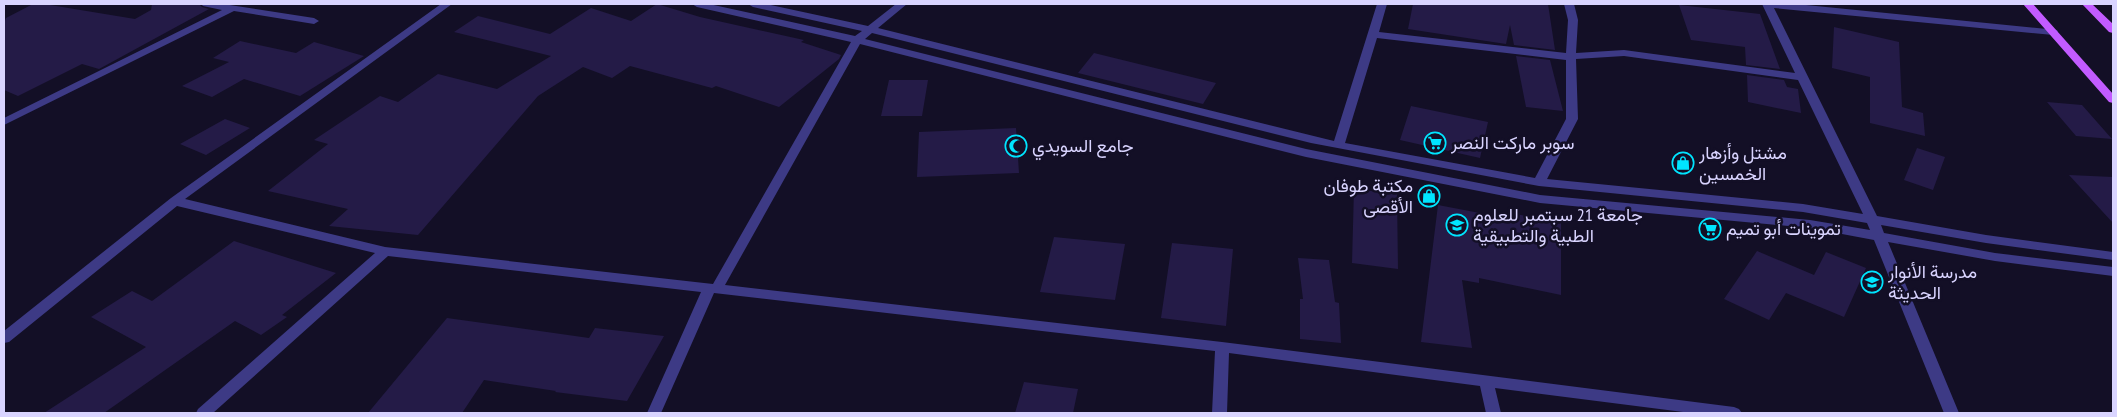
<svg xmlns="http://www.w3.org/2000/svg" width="2117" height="417" viewBox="0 0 2117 417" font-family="'PT Sans Narrow',Vazirmatn,sans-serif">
  <rect width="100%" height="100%" fill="#130f26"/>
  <path fill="#241b47" d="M 33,4 L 44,4 L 135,19 L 151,10 L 152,4 L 199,4 L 202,7 L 209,9 L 99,69 L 82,64 L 18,96 L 4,90 L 4,23 L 6,18 Z
    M 657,4 L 700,17 L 804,40 L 801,42 L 841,55 L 839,59 L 779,107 L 716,86 L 712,88 L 630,66 L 612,78 L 583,67 L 538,96 L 418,235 L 329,226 L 348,209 L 268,191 L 328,144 L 314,140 L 380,96 L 398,102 L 438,74 L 497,89 L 551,56 L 454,32 L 478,16 L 550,34 L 591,8 L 631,21 Z
    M 1413,4 L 1548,4 L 1555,50 L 1514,45 L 1510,25 L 1506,44 L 1408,29 Z
    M 1679,5 L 1760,14 L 1780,69 L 1746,65 L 1745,47 L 1691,40 Z
    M 1834,27 L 1899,42 L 1902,107 L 1923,113 L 1925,136 L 1870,123 L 1870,77 L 1832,68 Z
    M 240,41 L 296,53 L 314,42 L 364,56 L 300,96 L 244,79 L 212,97 L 182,86 L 229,62 L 213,58 Z
    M 1094,53 L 1216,83 L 1203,104 L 1078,73 Z
    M 1516,56 L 1550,60 L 1563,111 L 1526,107 Z
    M 1747,75 L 1784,80 L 1787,87 L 1798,89 L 1801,113 L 1748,102 Z
    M 889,80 L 928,80 L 922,116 L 881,116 Z
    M 2047,102 L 2082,105 L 2112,139 L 2076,136 Z
    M 1411,106 L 1488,122 L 1480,158 L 1400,140 Z
    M 225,119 L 250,128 L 206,155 L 180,144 Z
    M 1016,128 L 1019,173 L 917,177 L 919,132 Z
    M 1917,148 L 1945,157 L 1933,190 L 1904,180 Z
    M 2069,175 L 2113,177 L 2113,223 Z
    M 1354,189 L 1397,194 L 1398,269 L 1352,263 Z
    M 1438,205 L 1511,219 L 1511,213 L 1561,223 L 1561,295 L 1479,278 L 1479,283 L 1462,280 L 1472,348 L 1421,342 Z
    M 1054,237 L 1125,244 L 1115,300 L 1040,292 Z
    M 234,241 L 336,273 L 282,315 L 287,317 L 261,335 L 235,321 L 104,413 L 44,413 L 146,347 L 91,317 L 132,291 L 152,301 Z
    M 1172,243 L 1233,249 L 1226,326 L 1161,318 Z
    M 1757,251 L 1814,275 L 1826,252 L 1866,268 L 1844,317 L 1786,293 L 1769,320 L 1724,299 Z
    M 1298,258 L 1329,260 L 1335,302 L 1339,303 L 1341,343 L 1300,339 L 1300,299 L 1303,299 Z
    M 447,318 L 589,338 L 595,328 L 664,336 L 627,401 L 555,392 L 556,391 L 484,380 L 462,413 L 368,413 Z
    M 1024,382 L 1078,389 L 1073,413 L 1015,413 Z"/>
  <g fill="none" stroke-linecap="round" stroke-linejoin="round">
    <path fill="#3d3a85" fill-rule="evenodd" d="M 201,4 L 223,4 L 314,18 L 319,21 L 314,24 L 234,11 L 4,125 L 4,118 L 222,10 L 203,6 Z
      M 441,4 L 452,4 L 185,199 L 385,247 L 713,284 L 851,42 L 697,7 L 692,4 L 709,4 L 855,36 L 862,31 L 753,7 L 748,4 L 766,4 L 868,26 L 896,4 L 907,4 L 878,28 L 1334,141 L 1377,4 L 1387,4 L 1379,32 L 1566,53 L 1568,20 L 1564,4 L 1574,4 L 1578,20 L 1576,53 L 1624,50 L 1795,73 L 1762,4 L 1796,4 L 2057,30 L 2058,32 L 2053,35 L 1774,8 L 1877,216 L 1986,235 L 2113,252 L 2113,260 L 1986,243 L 1881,225 L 1884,233 L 1995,253 L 2113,267 L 2113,276 L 1995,261 L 1888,242 L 1959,413 L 1944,413 L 1874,240 L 1810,228 L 1540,203 L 1306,157 L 860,44 L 725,285 L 1222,342 L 1734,407 L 1739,409 L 1742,413 L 1691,413 L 1495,388 L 1501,413 L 1486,413 L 1480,386 L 1229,353 L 1227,413 L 1212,413 L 1215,351 L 714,293 L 661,413 L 647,413 L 701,292 L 388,256 L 213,413 L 196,413 L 198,409 L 375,253 L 177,206 L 9,342 L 4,343 L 4,331 L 171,198 ZM 872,33 L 1311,143 L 1539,186 L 1803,212 L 1867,223 L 1870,230 L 1810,220 L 1540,195 L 1306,149 L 865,39 ZM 1377,38 L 1566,60 L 1566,119 L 1535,178 L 1345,143 ZM 1624,56 L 1798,80 L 1863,214 L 1803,204 L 1547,179 L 1578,119 L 1576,59 Z"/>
    <path fill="#c25bff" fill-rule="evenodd" d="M 2023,4 L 2033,4 L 2113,94 L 2113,103 L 2109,102 Z
      M 2082,4 L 2092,4 L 2113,24 L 2113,33 L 2109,32 Z"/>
  </g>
  <defs>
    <g id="supermarket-ring" transform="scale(1.125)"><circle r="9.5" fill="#130f26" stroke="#00e5ff" stroke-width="1.5"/><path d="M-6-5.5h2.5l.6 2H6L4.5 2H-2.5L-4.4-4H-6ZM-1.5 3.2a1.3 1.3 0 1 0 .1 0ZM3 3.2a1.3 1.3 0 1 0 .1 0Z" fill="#00e5ff"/></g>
    <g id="mosque-ring" transform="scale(1.125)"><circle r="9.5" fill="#130f26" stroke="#00e5ff" stroke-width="1.5"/><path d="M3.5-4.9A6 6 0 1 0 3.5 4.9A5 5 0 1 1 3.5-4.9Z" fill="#00e5ff"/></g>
    <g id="shop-ring" transform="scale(1.125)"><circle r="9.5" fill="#130f26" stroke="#00e5ff" stroke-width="1.5"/><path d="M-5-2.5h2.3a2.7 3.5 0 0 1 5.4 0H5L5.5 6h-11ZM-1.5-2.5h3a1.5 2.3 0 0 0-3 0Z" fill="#00e5ff"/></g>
    <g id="university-ring" transform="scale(1.125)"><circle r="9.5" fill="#130f26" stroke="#00e5ff" stroke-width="1.5"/><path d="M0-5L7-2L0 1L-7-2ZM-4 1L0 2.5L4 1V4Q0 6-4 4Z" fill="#00e5ff"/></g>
    <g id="school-ring" transform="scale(1.125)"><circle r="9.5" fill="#130f26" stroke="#00e5ff" stroke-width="1.5"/><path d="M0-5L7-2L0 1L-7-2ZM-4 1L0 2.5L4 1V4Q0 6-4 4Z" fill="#00e5ff"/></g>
  </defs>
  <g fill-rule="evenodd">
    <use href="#supermarket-ring" x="1435" y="143"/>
    <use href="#mosque-ring" x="1016" y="146"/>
    <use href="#shop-ring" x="1683" y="163"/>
    <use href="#shop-ring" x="1429" y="196"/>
    <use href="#university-ring" x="1457" y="225"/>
    <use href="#supermarket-ring" x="1710" y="229"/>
    <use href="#school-ring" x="1872" y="282"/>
  </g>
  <g text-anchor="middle" stroke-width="5" stroke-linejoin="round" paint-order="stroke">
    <g font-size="18" fill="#d9d4ff" stroke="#130f26" text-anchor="start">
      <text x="1451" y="149">سوبر ماركت النصر</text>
      <text x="1032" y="152">جامع السويدي</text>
      <text x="1699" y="159">مشتل وأزهار<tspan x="1699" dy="21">الخمسين</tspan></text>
      <text x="1413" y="192" text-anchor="end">مكتبة طوفان<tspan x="1413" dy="21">الأقصى</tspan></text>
      <text x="1473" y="221">جامعة 21 سبتمبر للعلوم<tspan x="1473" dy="21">الطبية والتطبيقية</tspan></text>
      <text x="1726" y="235">تموينات أبو تميم</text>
      <text x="1888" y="278">مدرسة الأنوار<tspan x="1888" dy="21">الحديثة</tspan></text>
    </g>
  </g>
  <rect width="2117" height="417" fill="none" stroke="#d9d4ff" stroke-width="10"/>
</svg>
